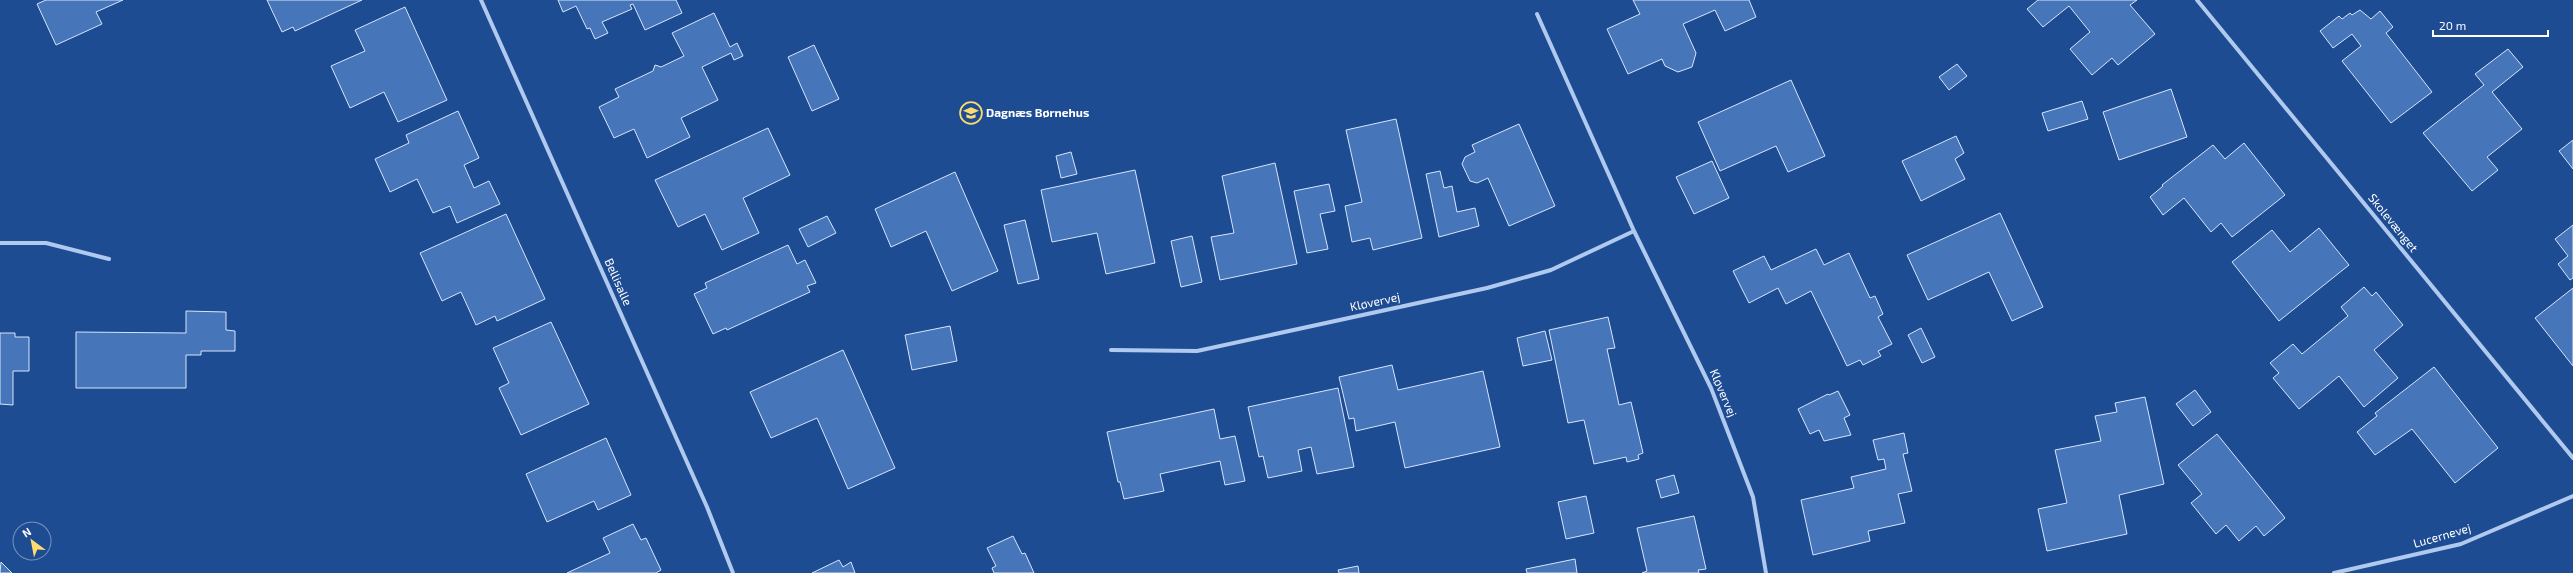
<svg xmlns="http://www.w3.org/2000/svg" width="2573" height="573" viewBox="0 0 2573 573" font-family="'Exo 2',sans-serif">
  <rect width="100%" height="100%" fill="#1e4c93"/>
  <path fill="#4775b9" stroke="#d6e5fa" d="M 46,0 L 123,0 L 96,12 L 102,24 L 56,45 L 37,4 Z
    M 267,0 L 362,0 L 295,31 L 293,27 L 282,32 Z
    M 558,0 L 676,0 L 682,13 L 645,30 L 633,4 L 630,5 L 632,9 L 602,22 L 608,33 L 595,39 L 590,28 L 587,29 L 576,6 L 563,12 Z
    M 1633,0 L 1749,0 L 1756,17 L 1725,31 L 1715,10 L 1683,24 L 1696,53 L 1692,67 L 1678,72 L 1665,66 L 1662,59 L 1628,74 L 1607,29 L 1640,14 Z
    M 2038,0 L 2137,0 L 2130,5 L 2155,34 L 2118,65 L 2112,58 L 2092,75 L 2070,49 L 2090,32 L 2069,6 L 2043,27 L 2027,9 Z
    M 405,7 L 447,100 L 398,122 L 384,92 L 350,108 L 331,66 L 365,51 L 355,30 Z
    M 2360,10 L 2371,19 L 2380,11 L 2393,27 L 2386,33 L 2432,92 L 2391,123 L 2342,61 L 2361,46 L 2352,34 L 2333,48 L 2320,31 L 2339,16 L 2342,19 L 2350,13 L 2352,15 Z
    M 714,13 L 730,47 L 737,43 L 743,56 L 734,60 L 731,53 L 702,67 L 718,100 L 681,118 L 690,137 L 647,158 L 634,129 L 614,138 L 599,107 L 619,97 L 615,89 L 653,71 L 655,65 L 661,67 L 684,56 L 672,33 Z
    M 814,45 L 839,99 L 812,111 L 788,57 Z
    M 2508,49 L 2523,67 L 2492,92 L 2522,129 L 2487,157 L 2498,170 L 2472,191 L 2423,133 L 2484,85 L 2475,74 Z
    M 1957,64 L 1967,76 L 1949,90 L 1939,77 Z
    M 1791,80 L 1825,156 L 1788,172 L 1776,146 L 1720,171 L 1698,122 Z
    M 2171,89 L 2187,137 L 2119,160 L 2103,112 Z
    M 2082,101 L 2088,119 L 2048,131 L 2042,113 Z
    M 458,111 L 479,158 L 464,165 L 474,188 L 489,181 L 500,204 L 457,223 L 450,206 L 433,213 L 417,179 L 390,192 L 375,159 L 409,143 L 406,135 Z
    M 1396,119 L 1422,238 L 1373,250 L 1370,238 L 1352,242 L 1345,206 L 1362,202 L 1346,130 Z
    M 1519,124 L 1555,206 L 1509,226 L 1488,178 L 1477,183 L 1470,181 L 1462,164 L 1465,157 L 1475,152 L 1472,145 Z
    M 768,128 L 790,175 L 743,198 L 759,233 L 722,250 L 705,214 L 678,227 L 655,180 Z
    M 1956,136 L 1964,153 L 1955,159 L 1965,179 L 1921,201 L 1902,161 Z
    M 2573,140 L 2573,169 L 2559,151 Z
    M 2244,143 L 2285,195 L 2232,237 L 2221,223 L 2211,232 L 2184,198 L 2163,215 L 2150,197 L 2163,186 L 2162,185 L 2213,145 L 2225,159 Z
    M 1071,152 L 1077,174 L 1061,178 L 1056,156 Z
    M 1712,161 L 1729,198 L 1694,214 L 1676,177 Z
    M 1275,163 L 1297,264 L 1220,280 L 1211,237 L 1234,233 L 1222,176 Z
    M 1135,170 L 1155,263 L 1106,274 L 1097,233 L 1052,242 L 1041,190 Z
    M 1440,171 L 1444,188 L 1452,186 L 1457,212 L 1475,208 L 1479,226 L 1439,237 L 1426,174 Z
    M 955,172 L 998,271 L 952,291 L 926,231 L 891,247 L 875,209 Z
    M 1329,184 L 1335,211 L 1320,214 L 1328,249 L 1307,253 L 1294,191 Z
    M 2000,213 L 2043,307 L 2012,321 L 1989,272 L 1928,300 L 1907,255 Z
    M 506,214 L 545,299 L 497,321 L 495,316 L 476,325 L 461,292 L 442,301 L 420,253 Z
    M 827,216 L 836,233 L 808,247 L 799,229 Z
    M 1025,220 L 1039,279 L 1018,284 L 1004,225 Z
    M 2573,225 L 2573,278 L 2570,280 L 2558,264 L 2568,256 L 2555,239 Z
    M 2319,228 L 2349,265 L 2279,321 L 2232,262 L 2272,230 L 2290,252 Z
    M 1192,236 L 1202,282 L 1181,287 L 1171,241 Z
    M 788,245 L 797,264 L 805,260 L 816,283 L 807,286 L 810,292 L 727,330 L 726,328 L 713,334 L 694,294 L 707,288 L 705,283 Z
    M 1816,249 L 1824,265 L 1849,253 L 1870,298 L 1875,296 L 1883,314 L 1878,317 L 1892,344 L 1878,351 L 1881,356 L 1863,365 L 1860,360 L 1847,366 L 1811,291 L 1786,304 L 1778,288 L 1749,303 L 1733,271 L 1764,256 L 1771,270 Z
    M 2364,287 L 2372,296 L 2376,292 L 2403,325 L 2374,350 L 2398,378 L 2364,407 L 2339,376 L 2299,409 L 2273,378 L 2279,373 L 2270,363 L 2293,344 L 2302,354 L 2348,316 L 2341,307 Z
    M 2573,288 L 2573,366 L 2535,318 Z
    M 186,311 L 226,312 L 226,330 L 235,331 L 235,351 L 201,351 L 201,355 L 186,355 L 186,388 L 76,388 L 76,332 L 186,333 Z
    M 1608,317 L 1615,348 L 1607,349 L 1619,405 L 1631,402 L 1643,453 L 1638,455 L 1639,459 L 1627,462 L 1626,457 L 1594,464 L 1584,420 L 1568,423 L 1549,330 Z
    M 551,322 L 589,404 L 521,435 L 499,388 L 509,383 L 493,348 Z
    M 950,326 L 957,361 L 912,370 L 905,335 Z
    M 1921,328 L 1935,357 L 1922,363 L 1908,335 Z
    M 1545,331 L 1552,360 L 1523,366 L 1517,338 Z
    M 0,333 L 15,333 L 15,337 L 29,337 L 29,371 L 13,371 L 13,405 L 0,404 Z
    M 843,350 L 895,468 L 848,489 L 817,418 L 771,438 L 750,392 Z
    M 1392,365 L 1398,390 L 1483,371 L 1500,447 L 1405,468 L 1395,422 L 1356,431 L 1354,418 L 1349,419 L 1339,377 Z
    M 2434,367 L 2498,448 L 2455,483 L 2412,429 L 2375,455 L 2357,432 L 2377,416 L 2375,413 Z
    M 1338,388 L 1354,467 L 1317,474 L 1311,447 L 1298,450 L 1302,471 L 1268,478 L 1263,456 L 1259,457 L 1248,407 Z
    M 2195,390 L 2211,412 L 2193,426 L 2176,404 Z
    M 1838,391 L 1850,415 L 1844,418 L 1851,435 L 1824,441 L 1819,430 L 1810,434 L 1798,409 L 1828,394 L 1829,395 Z
    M 2145,397 L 2164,484 L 2119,495 L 2127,534 L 2047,551 L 2038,509 L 2067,503 L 2055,450 L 2101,441 L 2095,416 L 2117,412 L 2115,403 Z
    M 1214,409 L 1220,439 L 1235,436 L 1245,481 L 1225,485 L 1220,461 L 1160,474 L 1164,491 L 1124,499 L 1120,482 L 1118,482 L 1107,432 Z
    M 1904,433 L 1908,453 L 1903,454 L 1912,491 L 1898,494 L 1905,523 L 1868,531 L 1870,541 L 1813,555 L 1801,500 L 1854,488 L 1851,477 L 1886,469 L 1884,459 L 1878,460 L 1873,440 Z
    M 2217,434 L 2285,518 L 2264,536 L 2256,526 L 2239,541 L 2226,525 L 2216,534 L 2191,503 L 2202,494 L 2178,465 Z
    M 606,438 L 631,495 L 598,510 L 594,501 L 547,522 L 526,474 Z
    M 1674,475 L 1679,493 L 1661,498 L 1656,480 Z
    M 1586,496 L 1594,533 L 1566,539 L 1558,502 Z
    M 1694,516 L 1706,569 L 1698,570 L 1699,573 L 1642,573 L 1647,571 L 1637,528 Z
    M 633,524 L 641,540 L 646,538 L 661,570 L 656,573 L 567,573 L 610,553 L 603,538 Z
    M 1013,536 L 1022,554 L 1025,553 L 1034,573 L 994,573 L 992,568 L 996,566 L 987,548 Z
    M 1575,559 L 1577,573 L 1527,573 L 1526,569 Z
    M 839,560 L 843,567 L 851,562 L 855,573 L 812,573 Z
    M 1,562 L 12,573 L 0,573 Z
    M 1358,566 L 1359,573 L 1339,573 L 1338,570 Z"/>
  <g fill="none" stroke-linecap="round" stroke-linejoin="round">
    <path stroke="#b0c9ee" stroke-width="4" d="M 481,0 L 707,507 L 733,573
      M 2197,0 L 2573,458
      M 1537,14 L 1634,231 L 1711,388 L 1753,497 L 1766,573
      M 0,243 L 46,243 L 109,259
      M 1111,350 L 1197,351 L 1487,288 L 1551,270 L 1634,231
      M 2334,573 L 2461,544 L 2573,496"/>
  </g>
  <defs>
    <g id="school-ring" transform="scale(1.15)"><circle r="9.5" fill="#1e4c93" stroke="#fddb6f" stroke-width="1.5"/><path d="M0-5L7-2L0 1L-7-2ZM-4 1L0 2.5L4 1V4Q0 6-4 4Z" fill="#fddb6f"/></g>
  </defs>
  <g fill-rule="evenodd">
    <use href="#school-ring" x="971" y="113"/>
  </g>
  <g text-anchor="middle" stroke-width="3.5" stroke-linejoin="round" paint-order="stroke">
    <g font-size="12" font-weight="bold" fill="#fff" stroke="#1e4c93" text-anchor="start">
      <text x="986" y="117">Dagnæs Børnehus</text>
    </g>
    <g font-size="12" fill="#fff" stroke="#1e4c93">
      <text transform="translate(2393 223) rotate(51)" y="4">Skolevænget</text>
      <text transform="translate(618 282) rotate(66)" y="4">Bellisalle</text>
      <text transform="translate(1375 302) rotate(-12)" y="4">Kløvervej</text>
      <text transform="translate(1723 393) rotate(67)" y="4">Kløvervej</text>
      <text transform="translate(2442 536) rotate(-16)" y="4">Lucernevej</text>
    </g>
  </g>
  <g transform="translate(32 541) rotate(328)"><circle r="19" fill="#1e4c93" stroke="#7894be"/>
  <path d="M0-3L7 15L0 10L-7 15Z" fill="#fddb6f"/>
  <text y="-6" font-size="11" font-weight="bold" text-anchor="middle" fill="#ffffff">N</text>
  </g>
  <path d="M2433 30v6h115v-6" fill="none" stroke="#ffffff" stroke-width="2"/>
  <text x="2439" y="30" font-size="12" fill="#ffffff" stroke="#1e4c93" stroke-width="3" paint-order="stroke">20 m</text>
</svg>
